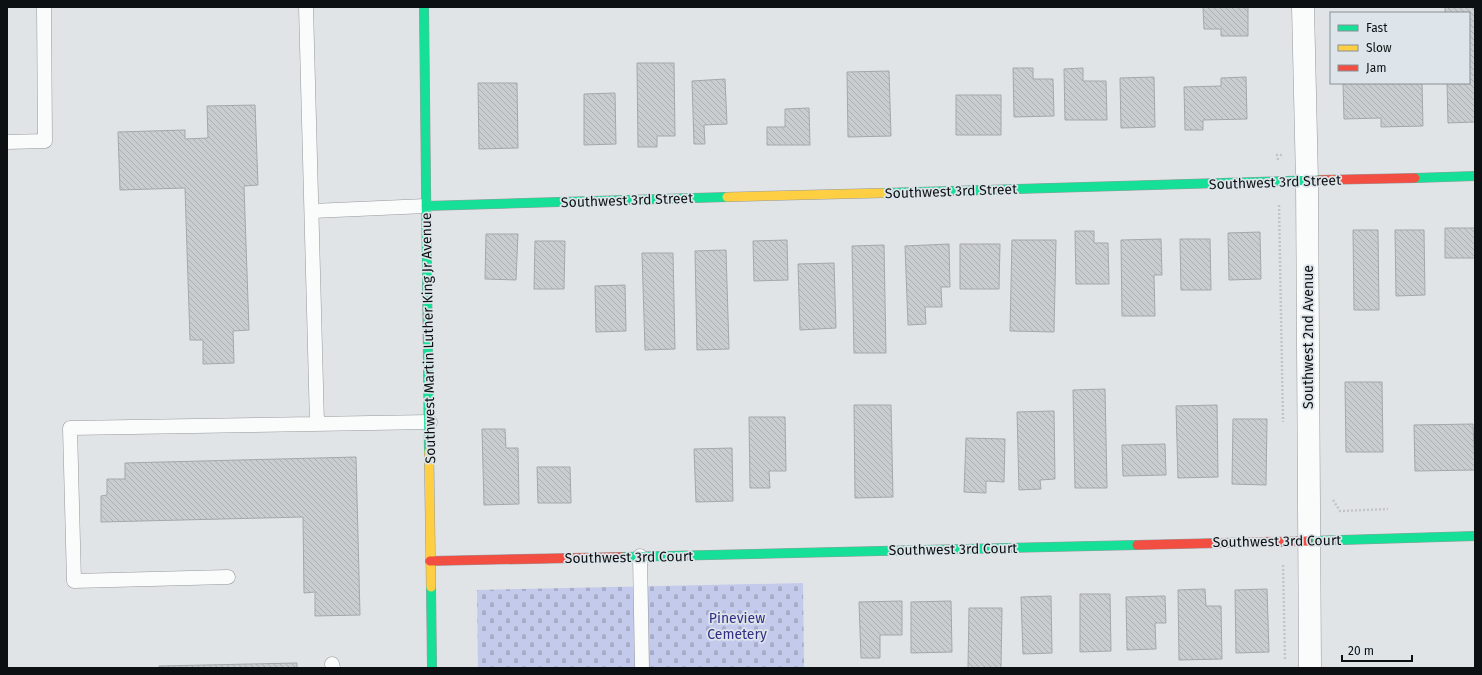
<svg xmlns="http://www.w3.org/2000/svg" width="1482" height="675" viewBox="0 0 1482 675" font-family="'Fira Sans',sans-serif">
  <defs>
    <pattern id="cemetery-stones" width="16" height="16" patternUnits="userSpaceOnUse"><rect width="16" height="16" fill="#c4caec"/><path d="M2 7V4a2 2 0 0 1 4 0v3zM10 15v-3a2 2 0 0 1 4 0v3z" fill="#a7acc9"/></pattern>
    <pattern id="building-back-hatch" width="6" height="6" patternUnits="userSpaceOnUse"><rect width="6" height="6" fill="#cacdcf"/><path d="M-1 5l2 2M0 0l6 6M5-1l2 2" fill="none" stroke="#acafb1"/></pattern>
  </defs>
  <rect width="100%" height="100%" fill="#e0e4e7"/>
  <path fill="url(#cemetery-stones)" d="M 803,583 L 804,668 L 478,668 L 477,590 Z"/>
  <path fill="url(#building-back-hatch)" stroke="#a5a8a9" d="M 1203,7 L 1248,7 L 1248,36 L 1221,36 L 1221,29 L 1204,29 Z
    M 1445,7 L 1475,7 L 1475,122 L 1448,123 L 1447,83 L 1469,83 L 1469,13 L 1445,13 Z
    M 637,63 L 674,63 L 675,136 L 657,136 L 657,147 L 638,147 Z
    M 1013,68 L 1033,68 L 1033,79 L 1053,79 L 1054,116 L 1014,117 Z
    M 1083,68 L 1083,81 L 1106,81 L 1107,120 L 1065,120 L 1064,69 Z
    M 889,71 L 891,136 L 848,137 L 847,72 Z
    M 1154,77 L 1155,127 L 1121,128 L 1120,78 Z
    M 1246,77 L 1247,119 L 1203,120 L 1203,130 L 1185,130 L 1184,87 L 1221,86 L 1221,78 Z
    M 725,79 L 727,124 L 704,125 L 705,144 L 694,144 L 692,81 Z
    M 478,83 L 517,83 L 518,148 L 479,149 Z
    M 1343,83 L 1422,83 L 1423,126 L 1381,127 L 1381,118 L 1344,119 Z
    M 615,93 L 616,144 L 584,145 L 584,94 Z
    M 956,95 L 1001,95 L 1001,135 L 956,135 Z
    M 255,105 L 258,185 L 244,186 L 249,330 L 233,331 L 234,363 L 203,364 L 203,340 L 190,340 L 185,188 L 120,190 L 118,132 L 185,130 L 185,139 L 208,138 L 207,106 Z
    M 809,108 L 810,145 L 767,145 L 767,127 L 785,127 L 785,109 Z
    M 1445,228 L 1475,228 L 1475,258 L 1445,258 Z
    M 1353,230 L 1378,230 L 1379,310 L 1354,310 Z
    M 1395,230 L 1424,230 L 1425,295 L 1396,296 Z
    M 1075,231 L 1094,231 L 1094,243 L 1108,243 L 1109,284 L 1076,284 Z
    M 1260,232 L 1261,279 L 1229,280 L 1228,233 Z
    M 486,234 L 518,234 L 516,280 L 485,279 Z
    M 1161,239 L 1162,275 L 1154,275 L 1155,316 L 1122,316 L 1121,240 Z
    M 1180,239 L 1210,239 L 1211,290 L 1181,290 Z
    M 787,240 L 788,280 L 754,281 L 753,241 Z
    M 1012,240 L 1056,240 L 1054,332 L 1010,331 Z
    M 535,241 L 565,241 L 564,289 L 534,289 Z
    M 949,244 L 950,287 L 941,287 L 942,307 L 925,307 L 926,324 L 908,325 L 905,246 Z
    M 960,244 L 1000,244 L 999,289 L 960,289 Z
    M 884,245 L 886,353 L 854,353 L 852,246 Z
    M 726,250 L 729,349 L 697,350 L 695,251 Z
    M 642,253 L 673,253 L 675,349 L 645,350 Z
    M 834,263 L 836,328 L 800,330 L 798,264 Z
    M 625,285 L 626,331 L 596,332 L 595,286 Z
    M 1345,382 L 1382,382 L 1383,452 L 1346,452 Z
    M 1105,389 L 1107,488 L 1075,488 L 1073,390 Z
    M 854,405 L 891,405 L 893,497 L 855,498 Z
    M 1217,405 L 1218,477 L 1178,478 L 1176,406 Z
    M 1054,411 L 1055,479 L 1040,480 L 1041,489 L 1019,490 L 1017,412 Z
    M 749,417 L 785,417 L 786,471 L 769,471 L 770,488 L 750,488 Z
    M 1233,419 L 1267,419 L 1266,485 L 1232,484 Z
    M 1473,424 L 1475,470 L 1415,471 L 1414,425 Z
    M 482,429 L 505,429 L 506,448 L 518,448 L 519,504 L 484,505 Z
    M 966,438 L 1005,439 L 1004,482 L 986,481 L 986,493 L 964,492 Z
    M 1165,444 L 1166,475 L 1123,476 L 1122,445 Z
    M 732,448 L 733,501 L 696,502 L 694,449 Z
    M 356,457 L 360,615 L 315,616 L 315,592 L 304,593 L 303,517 L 101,522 L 101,496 L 107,495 L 107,479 L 125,479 L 125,463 Z
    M 537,467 L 570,467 L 571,503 L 538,503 Z
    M 1205,589 L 1206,606 L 1221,606 L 1222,659 L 1179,660 L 1178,590 Z
    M 1267,589 L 1269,652 L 1236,653 L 1235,590 Z
    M 1080,594 L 1110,594 L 1111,651 L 1080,652 Z
    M 1051,596 L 1052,653 L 1023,654 L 1021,597 Z
    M 1165,596 L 1166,623 L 1155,623 L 1156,649 L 1127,650 L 1126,597 Z
    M 902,601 L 902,635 L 880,635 L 880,658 L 861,658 L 859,602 Z
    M 951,601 L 952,652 L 911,653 L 911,602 Z
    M 969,608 L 1002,608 L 1001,668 L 968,668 Z
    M 297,663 L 297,668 L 159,668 L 159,666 Z"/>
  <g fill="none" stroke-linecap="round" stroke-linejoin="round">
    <g stroke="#96999b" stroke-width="15">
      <path id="lane" d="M 306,7 L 317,424
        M 7,142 L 45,141 L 44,7
        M 312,211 L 426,206
        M 640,556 L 642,668
        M 228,577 L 74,581 L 70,428 L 430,422
        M 332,664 L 333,668"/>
    </g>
    <g stroke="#96999b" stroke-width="23">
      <path id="street" d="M 1303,7 L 1307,181 L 1310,668"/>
    </g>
    <g stroke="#96999b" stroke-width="10">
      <path id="fast" d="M 424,7 L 429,452
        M 1415,178 L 1475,176
        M 883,193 L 1319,180
        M 426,206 L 727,197
        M 1308,541 L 1475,536
        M 622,557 L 1137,545
        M 431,587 L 432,668"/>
    </g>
    <g stroke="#96999b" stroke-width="10">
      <path id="slow" d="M 727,197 L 883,193
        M 429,452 L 431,587"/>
    </g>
    <g stroke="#96999b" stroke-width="10">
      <path id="jam" d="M 1319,180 L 1415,178
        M 1137,545 L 1308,541
        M 430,561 L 622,557"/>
    </g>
    <path stroke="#c3c4c6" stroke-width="2.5" stroke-dasharray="2 2" stroke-linecap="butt" d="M 1278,160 L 1277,155 L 1284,155
      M 1279,205 L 1283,422
      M 1333,500 L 1340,511 L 1388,509
      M 1283,565 L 1285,660"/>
    <use href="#lane" stroke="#fafbfb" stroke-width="14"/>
    <use href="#street" stroke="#fafbfb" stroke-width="22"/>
    <use href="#fast" stroke="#16e098" stroke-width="9"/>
    <use href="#slow" stroke="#ffcf43" stroke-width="9"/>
    <use href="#jam" stroke="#f24e42" stroke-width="9"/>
  </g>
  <g text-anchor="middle" stroke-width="3.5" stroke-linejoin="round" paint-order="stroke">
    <g font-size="14" fill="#0d1012" stroke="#dde5ea">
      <text transform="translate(1275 182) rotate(-2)" y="5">Southwest 3rd Street</text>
      <text transform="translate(951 191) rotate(-2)" y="5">Southwest 3rd Street</text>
      <text transform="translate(627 200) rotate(-2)" y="5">Southwest 3rd Street</text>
      <text transform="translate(1308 337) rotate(-90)" y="5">Southwest 2nd Avenue</text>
      <text transform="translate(428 338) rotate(-91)" y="5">Southwest Martin Luther King Jr Avenue</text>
      <text transform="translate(1277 541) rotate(-1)" y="5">Southwest 3rd Court</text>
      <text transform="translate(953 549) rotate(-1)" y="5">Southwest 3rd Court</text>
      <text transform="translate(629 557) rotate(-1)" y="5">Southwest 3rd Court</text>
    </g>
    <g font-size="14" fill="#332d88" stroke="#dde5ea">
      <text x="737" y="623">Pineview<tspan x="737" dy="16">Cemetery</tspan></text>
    </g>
  </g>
  <rect width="1482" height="675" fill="none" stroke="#0d1012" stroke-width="16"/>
  <rect x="1330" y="12" width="140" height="72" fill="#dde5ea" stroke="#8a9094"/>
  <rect x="1338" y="25" width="20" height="6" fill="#16e098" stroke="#8a9094"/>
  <text x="1366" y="32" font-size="12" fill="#0d1012">Fast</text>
  <rect x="1338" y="45" width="20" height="6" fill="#ffcf43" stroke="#8a9094"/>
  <text x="1366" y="52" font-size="12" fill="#0d1012">Slow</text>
  <rect x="1338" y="65" width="20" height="6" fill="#f24e42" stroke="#8a9094"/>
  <text x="1366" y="72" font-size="12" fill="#0d1012">Jam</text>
  <path d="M1342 655v6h70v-6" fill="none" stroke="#0d1012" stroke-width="2"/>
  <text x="1348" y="655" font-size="12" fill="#0d1012" stroke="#dde5ea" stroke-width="3" paint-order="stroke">20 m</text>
</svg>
